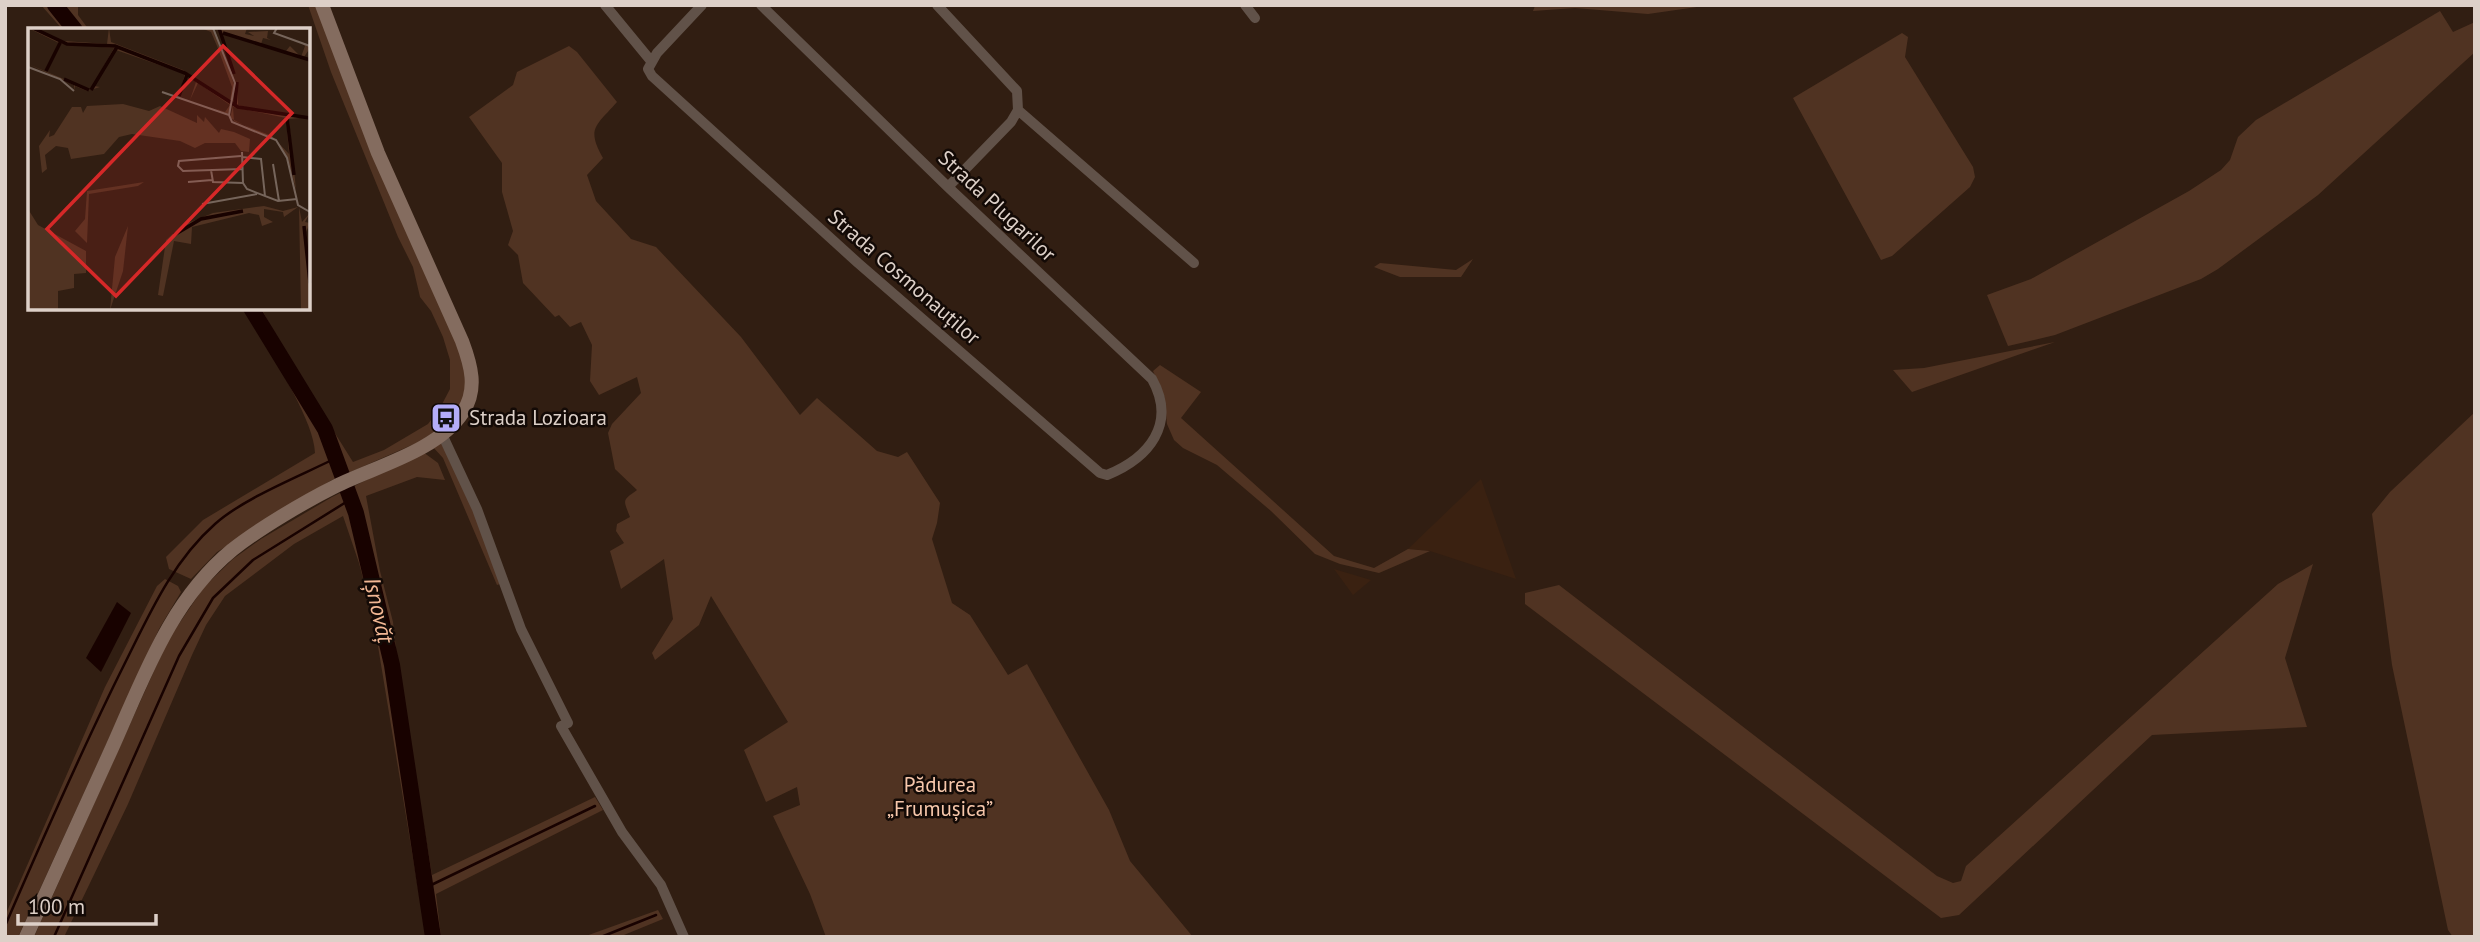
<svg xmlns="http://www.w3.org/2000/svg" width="2480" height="942" viewBox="0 0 2480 942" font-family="'PT Sans',sans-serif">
  <rect width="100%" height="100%" fill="#311e12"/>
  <path fill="#3a2111" d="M 1481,479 L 1516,579 L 1430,551 L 1408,549 Z
    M 1334,569 L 1371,580 L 1353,595 Z"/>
  <path fill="#503322" d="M 41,5 L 78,5 L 78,15 L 89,30 L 63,30 Z
    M 308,5 L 317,5 L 463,356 L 469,390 L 451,420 L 421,441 L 330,481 L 217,552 L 191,579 L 169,569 L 166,557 L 203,520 L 315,453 C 314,417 263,341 242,308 L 261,308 L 291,363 L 353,462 L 384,450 L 428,424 L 440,408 L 450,389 L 450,360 L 443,337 L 431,311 L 420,297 L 413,267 L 398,237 L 331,72 Z
    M 1533,5 L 1711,5 L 1648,14 L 1575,8 L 1533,11 L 1535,6 Z
    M 2440,11 L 2453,32 L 2475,22 L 2475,52 L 2318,195 L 2218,269 L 2201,279 L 2055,335 L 2008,346 L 1987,295 L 2031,279 L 2189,191 L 2221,170 L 2230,160 L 2238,137 L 2256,120 Z
    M 1902,33 L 1908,37 L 1905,57 L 1973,167 L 1975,177 L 1970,187 L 1892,256 L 1881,260 L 1793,98 Z
    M 569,46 L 577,52 L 617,102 C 596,126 586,128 603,158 L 587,175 L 596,201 L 631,239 L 656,247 L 741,337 L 800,415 L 817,398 L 877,451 L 898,457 L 907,452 L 940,503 L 937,523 L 932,539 L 952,603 L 970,615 L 1008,675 L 1027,664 L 1109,810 L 1130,861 L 1193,937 L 826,937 L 810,894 L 773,816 L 800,805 L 797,787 L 766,802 L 744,750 L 788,722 L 711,596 L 699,625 L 655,660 L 652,653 L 673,619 L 664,559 L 621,589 L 610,551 L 624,543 L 616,531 L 617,524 L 630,517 C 623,499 622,501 637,490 L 615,469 L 608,433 L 612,424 L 641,393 L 637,377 L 599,395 L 590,381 L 592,345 L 581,322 L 570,327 L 559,315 L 555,317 L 523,283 L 518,255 L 508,245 L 513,231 L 502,192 L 502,163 L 469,117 L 513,85 L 517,72 Z
    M 1473,259 L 1461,277 L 1400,277 L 1374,267 L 1380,263 L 1456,270 Z
    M 2055,342 L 1912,392 L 1893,370 L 1924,368 Z
    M 1160,365 L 1201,392 L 1181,418 L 1334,556 L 1374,568 L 1408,549 L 1430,551 L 1379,573 L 1340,564 L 1315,554 L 1271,511 L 1217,465 L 1183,448 L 1174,440 L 1167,424 L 1164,396 L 1153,371 Z
    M 2475,412 L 2475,937 L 2453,937 L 2448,930 L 2392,665 L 2372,514 L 2390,492 Z
    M 442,441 L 473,509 L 500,584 L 497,585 L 443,458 L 432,446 Z
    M 423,452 L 438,463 L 445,480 L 417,477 L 366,496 L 380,571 L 393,622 L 398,668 L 432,875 L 595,797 L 603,810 L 436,894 L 441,937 L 426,937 L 373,616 L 359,563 L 343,516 L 294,544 L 225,596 L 206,625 L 192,655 L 128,804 L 64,937 L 34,937 L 168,640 L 204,587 L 233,559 L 261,539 L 332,497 Z
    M 2313,564 L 2285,658 L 2307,727 L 2152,735 L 1959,915 L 1941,918 L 1525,604 L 1525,593 L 1559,585 L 1937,876 L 1953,883 L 1961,881 L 1966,866 L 2278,584 Z
    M 165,579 L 178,586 L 181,592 L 159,629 L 18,937 L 5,937 L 5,916 L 105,687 L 157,586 Z
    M 658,910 L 663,919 L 619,937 L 583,937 Z"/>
  <path fill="#180200" d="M 117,602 L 131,613 L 101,672 L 86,658 Z"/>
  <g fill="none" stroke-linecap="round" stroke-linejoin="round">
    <path stroke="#180200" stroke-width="2.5" d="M 59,10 L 64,5
      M 425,888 L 595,806
      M 5,926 C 43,838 81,751 124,665 C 149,615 172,562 215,524 C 244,498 300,476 336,458
      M 54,937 L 179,656 L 213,598 L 253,560 L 351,499
      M 601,937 L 656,915"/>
    <path stroke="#180200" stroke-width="16" d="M 55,5 L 75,30
      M 251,308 L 325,429 L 356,513 L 392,665 L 433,937"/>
    <path stroke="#615249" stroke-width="10" d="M 605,5 L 651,61
      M 702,5 L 657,53 L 648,69 L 652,76 L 858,263 L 1100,473 L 1107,475 C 1149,458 1177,424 1152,379 L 948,187 L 761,5
      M 937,5 L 1017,91 L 1018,110 L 1011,122 L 948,187
      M 1245,5 L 1255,18
      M 1018,110 L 1194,263
      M 442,434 L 477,509 L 521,629 L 568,723 L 561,726 L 622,832 L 661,885 L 684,937"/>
    <path stroke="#846c5f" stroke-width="14" d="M 26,937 C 55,874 83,811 112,748 C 144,677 170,601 232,550 C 260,528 304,502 336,486 C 376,466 438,451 463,412 C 478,389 471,365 462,341 L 378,153 L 322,5"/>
  </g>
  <defs>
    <g id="bus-square" transform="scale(1.575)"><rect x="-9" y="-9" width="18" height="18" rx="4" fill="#b3adf9" stroke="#130a06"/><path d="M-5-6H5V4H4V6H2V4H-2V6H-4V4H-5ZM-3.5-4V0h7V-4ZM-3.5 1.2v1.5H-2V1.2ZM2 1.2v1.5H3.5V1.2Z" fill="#111"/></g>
  </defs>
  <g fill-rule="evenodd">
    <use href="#bus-square" x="446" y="418"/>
  </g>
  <g text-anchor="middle" stroke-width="5" stroke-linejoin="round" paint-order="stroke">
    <g font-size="21" fill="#ddd0c8" stroke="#130a06">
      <text transform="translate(997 206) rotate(43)" y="7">Strada Plugarilor</text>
      <text transform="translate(904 277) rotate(41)" y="7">Strada Cosmonauților</text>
    </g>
    <g font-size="21" fill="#ddd0c8" stroke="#130a06" text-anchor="start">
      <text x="469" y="425">Strada Lozioara</text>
    </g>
    <g font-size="21" fill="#f7c7ab" stroke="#130a06">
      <text x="940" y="792">Pădurea<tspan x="940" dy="24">„Frumușica”</tspan></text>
    </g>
    <g font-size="23" font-style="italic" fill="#f1b693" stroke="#130a06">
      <text transform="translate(379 610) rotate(77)" y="8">Ișnovăț</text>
    </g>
  </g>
  <g transform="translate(28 28)">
    <rect width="282" height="282" fill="#311e12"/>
    <path d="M 0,0 L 36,13 L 79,16 L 81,0 L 83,14 L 155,42 L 202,74 L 204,59 L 189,18 L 183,4 L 173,0 L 186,0 L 207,59 L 200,86 L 186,80 L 197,84 L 202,77 L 170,55 L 162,72 L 168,54 L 160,48 L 150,69 L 157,46 L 88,22 L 66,58 L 72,59 L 59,63 L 47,58 L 46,62 L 46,57 L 0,36 L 62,62 L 86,20 L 33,16 ZM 190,0 L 219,0 L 217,6 L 226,8 L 220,4 L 240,3 L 239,10 L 243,12 L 235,10 L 233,16 L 258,23 L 262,18 L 273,29 L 277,18 L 272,14 L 281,17 L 282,13 L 282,20 L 276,29 L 282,33 L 193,5 L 208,57 ZM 210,57 L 210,77 L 250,87 L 282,89 L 261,91 L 268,162 L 260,131 L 250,114 L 202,90 ZM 205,79 L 258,90 L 261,126 L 244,108 L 206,93 ZM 95,76 L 121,83 L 132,78 L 169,95 L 169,87 L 176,94 L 177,89 L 191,105 L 193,101 L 206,104 L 222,111 L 221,124 L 213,123 L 207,115 L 177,115 L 167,120 L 152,113 L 104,106 L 91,109 L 76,126 L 43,131 L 40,120 L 28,118 L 17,127 L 19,141 L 14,145 L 11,118 L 22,102 L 21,109 L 26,107 L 44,79 L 53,79 L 55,85 L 59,78 ZM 116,154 L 110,158 L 61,166 L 59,215 L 47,203 L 57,191 L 59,163 ZM 236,178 L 255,183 L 270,179 L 256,189 L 255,184 L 236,181 L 236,189 L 245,194 L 234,198 L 231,187 L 221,185 L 164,199 L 163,216 L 146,213 L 135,268 L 130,267 L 138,212 L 155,197 L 185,185 ZM 271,179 L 274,194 L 282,185 L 277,194 L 282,195 L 278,204 L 282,282 L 273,282 ZM 0,181 L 10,197 L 58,223 L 58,245 L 46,246 L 46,260 L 30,263 L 30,282 L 0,282 ZM 100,198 L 95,243 L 82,282 L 87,229 Z" fill="#503322" fill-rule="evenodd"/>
    <path fill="none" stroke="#180200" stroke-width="3.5" d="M 5,0 L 39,16 L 87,18 L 157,45 L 210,79 L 282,90M 191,0 L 206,46M 195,5 L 282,32M 18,43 L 33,13M 36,51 L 61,62M 63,62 L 89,19M 151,68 L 159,47M 207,77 L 209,54M 259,89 L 266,147M 276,198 L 282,255M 146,207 L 173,191 L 215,183"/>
    <path fill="none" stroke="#76655b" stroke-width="2" d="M 185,0 L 207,55 L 201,87M 249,0 L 246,5 L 282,18M 0,39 L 32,51 L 46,63M 134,64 L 201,87 L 204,94 L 248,112 L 259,130 L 270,177 L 282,184M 214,124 L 215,155M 213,128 L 151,133 L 150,138 L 155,143 L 214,141M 214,129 L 233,131 L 237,168M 245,136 L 251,173M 183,142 L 185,154 L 215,155M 160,154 L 184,152M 215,155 L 219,161 L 250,173 L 269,171M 174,176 L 229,166"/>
    <path fill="#d62828" fill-opacity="0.15" stroke="#d62828" stroke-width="3.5" d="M 195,18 L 264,85 L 88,268 L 19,201 Z"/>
    <rect width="282" height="282" fill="none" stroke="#ddd0c8" stroke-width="3.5"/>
  </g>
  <rect width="2480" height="942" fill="none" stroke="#ddd0c8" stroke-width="14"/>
  <path d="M18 914v10h138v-10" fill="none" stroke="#ddd0c8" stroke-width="3.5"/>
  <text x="28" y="914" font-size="21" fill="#ddd0c8" stroke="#130a06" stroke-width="5" paint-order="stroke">100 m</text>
</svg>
